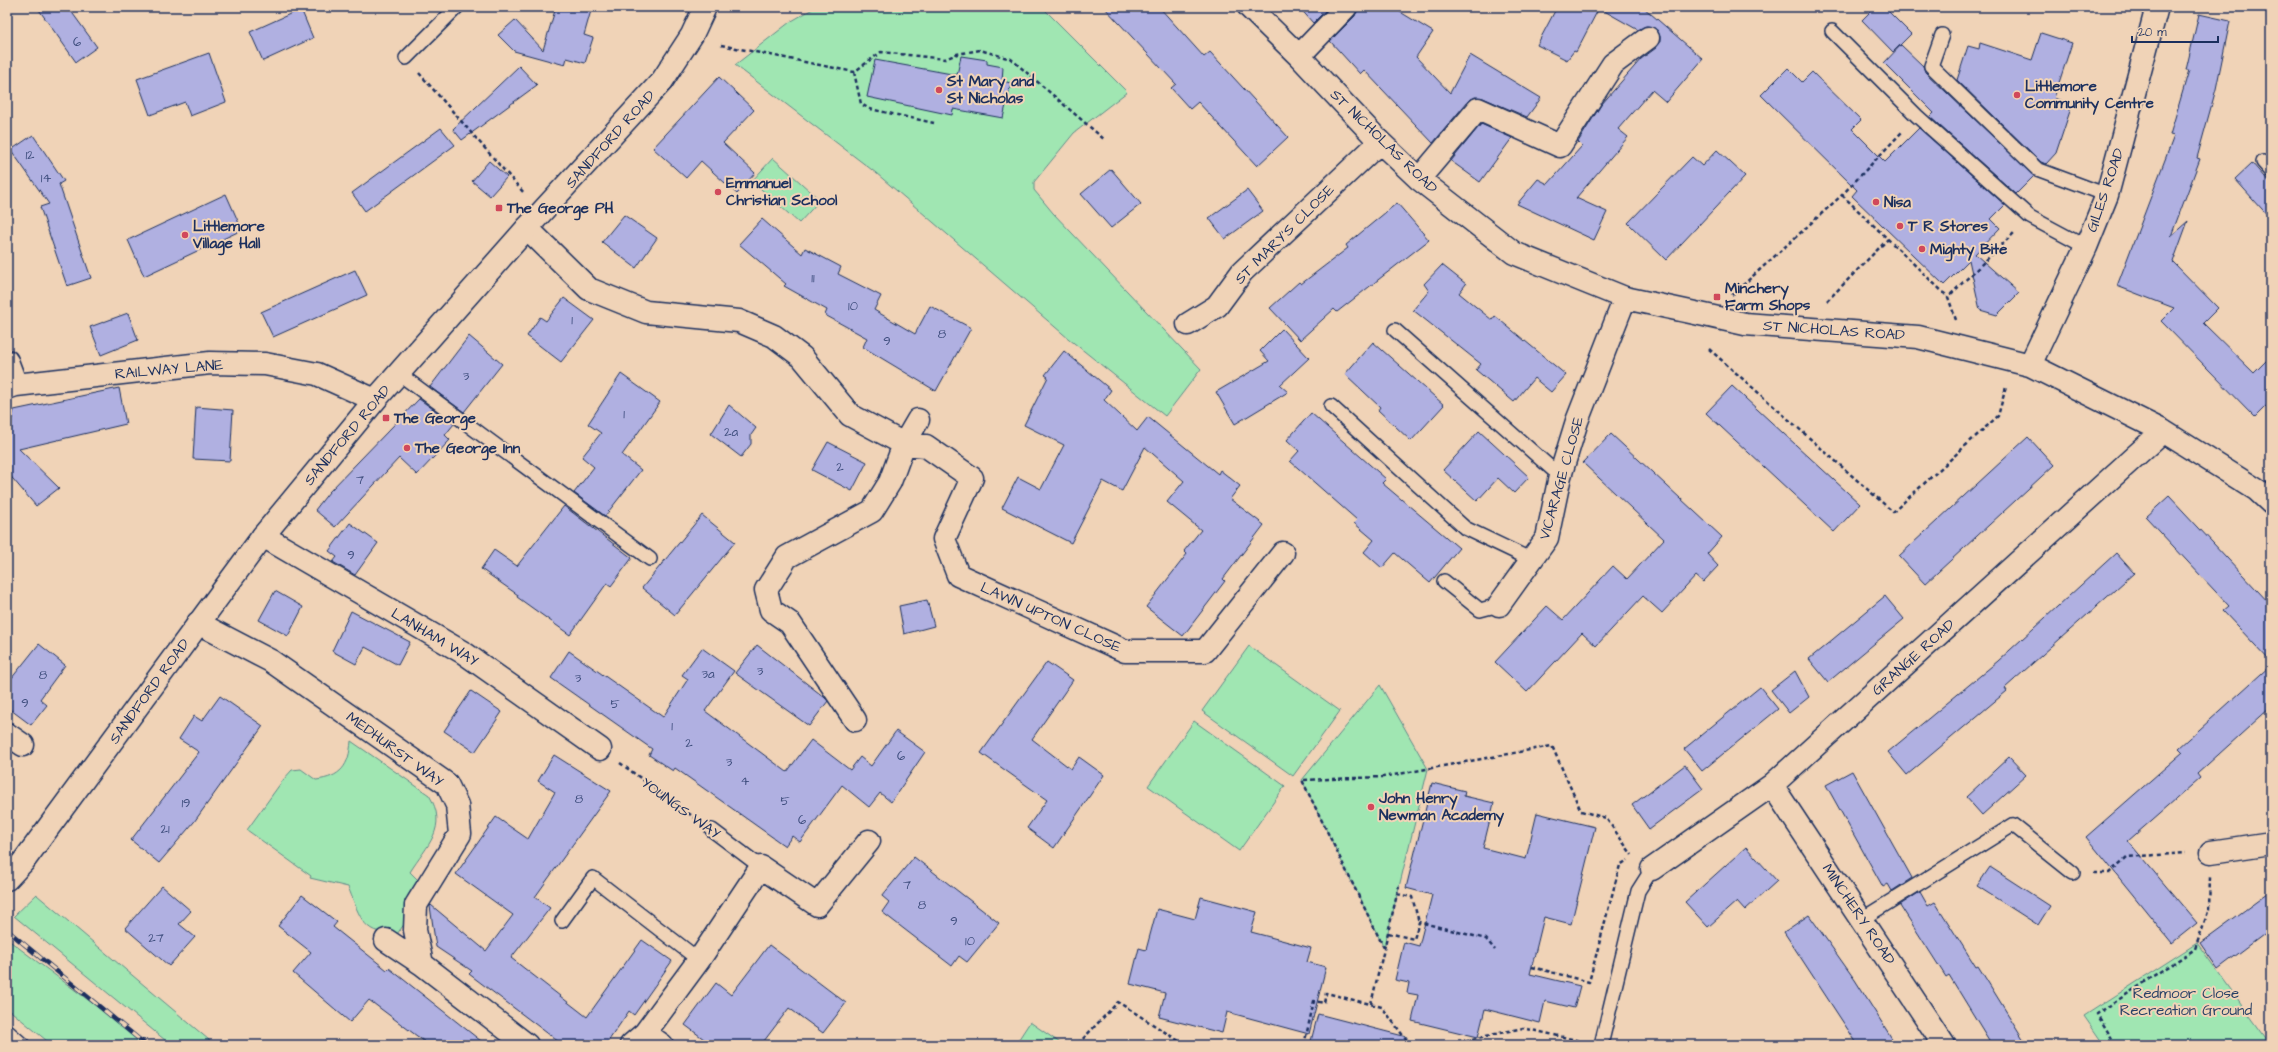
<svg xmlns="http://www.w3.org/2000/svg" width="2278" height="1052" viewBox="0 0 2278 1052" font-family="'Architects Daughter',sans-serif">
  <rect width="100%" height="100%" fill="#f0d3b7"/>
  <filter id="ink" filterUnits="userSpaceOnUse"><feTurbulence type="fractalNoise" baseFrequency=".025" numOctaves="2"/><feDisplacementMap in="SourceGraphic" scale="8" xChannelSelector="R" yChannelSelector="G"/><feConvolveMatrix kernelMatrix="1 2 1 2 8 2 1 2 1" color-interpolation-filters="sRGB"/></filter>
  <g filter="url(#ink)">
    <path fill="#a0e6b2" stroke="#5e8a88" d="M 816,7 L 1042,7 L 1127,92 L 1074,133 L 1034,182 L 1034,190 L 1053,213 L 1201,369 L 1165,416 L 1069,339 L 876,173 L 735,65 L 790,22 Z
      M 773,158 L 820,200 L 799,223 L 752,181 Z
      M 1249,646 L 1340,711 L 1293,776 L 1202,711 Z
      M 1380,685 L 1428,769 L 1384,948 L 1302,780 Z
      M 1194,721 L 1285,786 L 1239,851 L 1148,786 Z
      M 351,741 L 429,795 C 449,828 427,845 410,872 L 418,880 L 408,895 L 408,919 L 397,934 L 393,931 C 362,938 358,910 348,887 L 310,878 L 311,876 L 247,830 L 283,780 L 292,770 L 301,769 L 316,780 C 341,777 349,766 351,741 Z
      M 37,894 L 37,895 L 215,1045 L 171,1045 L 14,916 Z
      M 7,939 L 148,1045 L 52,1045 L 7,1008 Z
      M 2197,943 L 2271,1045 L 2104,1045 L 2084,1016 Z
      M 1030,1022 L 1063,1045 L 1015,1045 Z"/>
    <path fill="#b0b0e1" stroke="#1b2f5e" d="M 37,7 L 68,7 L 97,47 L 76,62 Z
      M 556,7 L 592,7 L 584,35 L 593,38 L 585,63 L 567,58 L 565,65 L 514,51 L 498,35 L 515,20 L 543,50 Z
      M 1104,7 L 1159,7 L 1204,57 L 1210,52 L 1288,137 L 1257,166 L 1198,102 L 1190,109 L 1171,88 L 1176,84 Z
      M 1299,7 L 1329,7 L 1313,23 Z
      M 1358,7 L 1392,7 L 1433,32 L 1416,57 L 1450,93 L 1470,55 L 1541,98 L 1527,117 L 1483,98 L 1475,97 L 1468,101 L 1433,143 L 1364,70 L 1360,74 L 1330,41 L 1355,16 Z
      M 1557,7 L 1643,7 L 1703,59 L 1666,102 L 1652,90 L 1618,129 L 1628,137 L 1576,198 L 1607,212 L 1594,240 L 1517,204 L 1538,179 L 1548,184 L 1582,146 L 1578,142 L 1601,105 L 1641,59 L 1656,48 L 1660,43 L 1660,36 L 1653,27 L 1646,26 L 1638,30 L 1599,8 L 1576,52 L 1574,51 L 1567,60 L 1537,45 Z
      M 1875,7 L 1884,7 L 1911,34 L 1893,52 L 1862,20 Z
      M 301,9 L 313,38 L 263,61 L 250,32 Z
      M 2199,14 L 2230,21 L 2216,89 L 2197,158 L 2200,159 L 2171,236 L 2188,221 L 2173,262 L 2218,308 L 2203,323 L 2254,373 L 2271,356 L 2271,401 L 2255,417 L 2161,321 L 2174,308 L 2117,286 L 2174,136 L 2170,135 L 2189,70 L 2186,70 Z
      M 2041,33 L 2072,43 L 2054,98 L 2072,105 L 2056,153 L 2046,164 L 2041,162 L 1957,80 L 1968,46 L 1979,49 L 1980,43 L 2032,60 Z
      M 1901,45 L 1923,66 L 1925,72 L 2034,176 L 2016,194 L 1930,117 L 1934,113 L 1884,63 Z
      M 209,53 L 226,102 L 190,116 L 185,102 L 150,115 L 137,79 Z
      M 961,56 L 987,60 L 987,64 L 1003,67 L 1002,81 L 1011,83 L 1003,118 L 953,109 L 952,115 L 867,97 L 875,60 L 957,75 Z
      M 519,66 L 537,85 L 462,140 L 453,129 Z
      M 1788,68 L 1802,82 L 1812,72 L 1861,120 L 1852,129 L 1885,162 L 1919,128 L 2005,205 L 1991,219 L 2000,228 L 1975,254 L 2019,293 L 1997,315 L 1980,310 L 1969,260 L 1944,285 L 1852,196 L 1857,190 L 1761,95 Z
      M 719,77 L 754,110 L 723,143 L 755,173 L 737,194 L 701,161 L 686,178 L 653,148 Z
      M 1481,124 L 1512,138 L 1480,182 L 1451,161 Z
      M 441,128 L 455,145 L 365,211 L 352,193 Z
      M 33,135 L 64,181 L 59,184 L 91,278 L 67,286 L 40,207 L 49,204 L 11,150 Z
      M 1717,150 L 1745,176 L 1666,260 L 1628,223 L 1692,157 L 1702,166 Z
      M 489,161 L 507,177 L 490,196 L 472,181 Z
      M 2252,163 L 2271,185 L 2271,219 L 2235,179 Z
      M 1111,169 L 1141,204 L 1111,228 L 1081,194 Z
      M 1247,190 L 1263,211 L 1225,239 L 1209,218 Z
      M 226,194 L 242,230 L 144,276 L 128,240 Z
      M 1397,203 L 1429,240 L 1337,312 L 1334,309 L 1300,340 L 1270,308 L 1299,282 L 1301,284 L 1348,248 L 1346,245 Z
      M 624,215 L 657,238 L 636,268 L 602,242 Z
      M 762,219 L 802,254 L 805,248 L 841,267 L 838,274 L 881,296 L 874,310 L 915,334 L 930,306 L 971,328 L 936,391 L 863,347 L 867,338 L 825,315 L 827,310 L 784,286 L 786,284 L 739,244 Z
      M 1442,265 L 1466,284 L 1459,293 L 1492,320 L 1495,316 L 1566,375 L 1551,392 L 1534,378 L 1514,402 L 1476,370 L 1481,364 L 1413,310 L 1429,291 L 1424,284 Z
      M 355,270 L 367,295 L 273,337 L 261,312 Z
      M 564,298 L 594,320 L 561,362 L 527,336 L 540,317 L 546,321 Z
      M 128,313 L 138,340 L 101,355 L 90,327 Z
      M 1282,329 L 1309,358 L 1280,385 L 1288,392 L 1235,424 L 1216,392 L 1269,361 L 1260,351 Z
      M 469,336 L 502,364 L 464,412 L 430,387 Z
      M 1373,342 L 1444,405 L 1411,441 L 1378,410 L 1380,407 L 1345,374 Z
      M 1064,351 L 1111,390 L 1104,400 L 1137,431 L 1148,417 L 1218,474 L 1220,470 L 1240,486 L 1230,499 L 1264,525 L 1223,579 L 1225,581 L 1183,636 L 1146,607 L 1187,554 L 1184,551 L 1201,530 L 1167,502 L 1184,481 L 1145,447 L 1122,491 L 1103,481 L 1071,543 L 1002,508 L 1018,477 L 1041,489 L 1064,445 L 1024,425 L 1048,377 L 1045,375 Z
      M 621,374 L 660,402 L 622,455 L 641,470 L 605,516 L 574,493 L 594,467 L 582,457 L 601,433 L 588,424 Z
      M 1732,386 L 1860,504 L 1834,532 L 1706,413 Z
      M 119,388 L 126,424 L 19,449 L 59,488 L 36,506 L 7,472 L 7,437 L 14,410 Z
      M 419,399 L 454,424 L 445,435 L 450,440 L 417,475 L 399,458 L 335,527 L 315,510 L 329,492 Z
      M 729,405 L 756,428 L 751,435 L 751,444 L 741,457 L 711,434 Z
      M 196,407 L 233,410 L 230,461 L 193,459 Z
      M 1311,413 L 1386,479 L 1382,483 L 1459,548 L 1430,583 L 1395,553 L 1382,568 L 1364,552 L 1374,540 L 1354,523 L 1357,520 L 1290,461 L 1299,451 L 1287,440 Z
      M 1479,431 L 1529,477 L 1514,493 L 1498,478 L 1477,501 L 1443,470 Z
      M 1611,434 L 1722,537 L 1707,554 L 1718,566 L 1703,582 L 1696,576 L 1662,613 L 1643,596 L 1596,646 L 1582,633 L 1527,692 L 1495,662 L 1547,606 L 1563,620 L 1613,566 L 1627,579 L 1664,539 L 1583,463 Z
      M 2028,437 L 2054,465 L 1925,584 L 1899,556 Z
      M 828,442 L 867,462 L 852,491 L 812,470 Z
      M 2169,496 L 2271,605 L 2271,662 L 2223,611 L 2229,606 L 2146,517 Z
      M 564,506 L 632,558 L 611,586 L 607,583 L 570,635 L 517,597 L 518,595 L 481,569 L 494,550 L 517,566 Z
      M 702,515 L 735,542 L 675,615 L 642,588 Z
      M 350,523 L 378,543 L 355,575 L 333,562 L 337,557 L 329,551 Z
      M 2116,553 L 2134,573 L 2005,688 L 2007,691 L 1907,775 L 1888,752 L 1998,661 Z
      M 275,591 L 303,607 L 288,636 L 259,620 Z
      M 1885,596 L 1904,619 L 1828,682 L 1809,659 Z
      M 927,600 L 934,626 L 904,634 L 899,606 Z
      M 351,611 L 410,642 L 398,665 L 365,647 L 356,664 L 332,651 Z
      M 39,644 L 65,665 L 40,699 L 47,705 L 31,725 L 7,707 L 7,684 Z
      M 757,645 L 824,697 L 828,701 L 809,726 L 735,673 Z
      M 702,648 L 734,671 L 705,711 L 787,772 L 811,740 L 850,770 L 860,757 L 871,766 L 896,731 L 925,752 L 891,802 L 880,793 L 869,807 L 842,785 L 800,842 L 792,836 L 785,846 L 675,768 L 673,771 L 649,755 L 652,749 L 551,678 L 569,651 L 663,717 L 688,679 L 682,675 Z
      M 1047,662 L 1073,680 L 1032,739 L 1071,769 L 1079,757 L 1104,775 L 1054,848 L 1027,828 L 1047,800 L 981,753 Z
      M 2271,665 L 2271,707 L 2197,774 L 2200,778 L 2128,841 L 2197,923 L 2172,943 L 2086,837 L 2183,752 L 2179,748 Z
      M 1795,671 L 1809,697 L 1789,713 L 1771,690 Z
      M 1760,687 L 1778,709 L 1702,771 L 1684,749 Z
      M 471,691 L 502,712 L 475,752 L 444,731 Z
      M 220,696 L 263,726 L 194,822 L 159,863 L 131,840 L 199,752 L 179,739 L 194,716 L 202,721 Z
      M 554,755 L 611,791 L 535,897 L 550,908 L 511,958 L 587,1017 L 642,940 L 672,961 L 634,1015 L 629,1011 L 607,1043 L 593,1045 L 563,1045 L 469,974 L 472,971 L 436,947 L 430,906 L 431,905 L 486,951 L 513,915 L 456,874 L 496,817 L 528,839 L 555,792 L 538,781 Z
      M 2009,757 L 2026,775 L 1982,815 L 1966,797 Z
      M 1685,765 L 1703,789 L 1649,829 L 1632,805 Z
      M 1852,771 L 1912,878 L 1892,891 L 1888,884 L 1883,887 L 1826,785 Z
      M 1432,783 L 1465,791 L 1464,796 L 1494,803 L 1483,848 L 1526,859 L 1537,813 L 1595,827 L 1571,924 L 1544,917 L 1530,974 L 1580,986 L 1574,1008 L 1545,1001 L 1540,1023 L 1485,1009 L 1478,1037 L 1412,1021 L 1418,995 L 1407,993 L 1409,983 L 1395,980 L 1404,942 L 1419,946 L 1432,895 L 1406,888 Z
      M 1746,847 L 1777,881 L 1745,910 L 1737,901 L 1708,927 L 1685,902 Z
      M 914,857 L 999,923 L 967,962 L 959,956 L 952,966 L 882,912 L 889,902 L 882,896 Z
      M 1990,867 L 2050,906 L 2038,925 L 1977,886 Z
      M 162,886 L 191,911 L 179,924 L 195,937 L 169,966 L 125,928 Z
      M 2271,891 L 2271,929 L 2218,969 L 2200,943 Z
      M 1920,892 L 1928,906 L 1935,902 L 1976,967 L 1978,966 L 2027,1045 L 1992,1045 L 1949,975 L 1946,977 L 1900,905 Z
      M 302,895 L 337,922 L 333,927 L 387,970 L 389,968 L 486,1045 L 429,1045 L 369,1000 L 350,1022 L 293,973 L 311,952 L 278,926 Z
      M 1201,897 L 1257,912 L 1251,932 L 1311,948 L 1307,962 L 1326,967 L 1309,1034 L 1227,1012 L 1222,1033 L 1159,1017 L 1165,993 L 1130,984 L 1139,948 L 1146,950 L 1157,909 L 1195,919 Z
      M 1809,915 L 1855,980 L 1896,1045 L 1858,1045 L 1784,932 Z
      M 769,945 L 846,1003 L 823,1033 L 789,1008 L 761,1045 L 712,1045 L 685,1025 L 716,983 L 731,995 Z
      M 1318,1014 L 1407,1037 L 1406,1045 L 1310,1045 Z"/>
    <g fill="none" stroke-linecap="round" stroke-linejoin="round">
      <g stroke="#1b2f5e" stroke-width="16">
        <path id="lane" d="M 1832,31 L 1917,116 L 2030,217 L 2086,247
          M 1942,35 L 1931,66 L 2037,169 L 2107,195
          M 406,58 L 457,7
          M 2263,162 L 2271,171
          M 1395,330 L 1560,476
          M 398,373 L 650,559
          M 1331,406 L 1465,528 L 1532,560
          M 1444,581 L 1480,610 L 1499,605
          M 712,830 L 761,867
          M 1862,919 L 2013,825 L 2073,873
          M 562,921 L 593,878 L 699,960
          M 7,1031 L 23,1045
          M 1601,1045 L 1638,891 L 1652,869"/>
      </g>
      <g stroke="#1b2f5e" stroke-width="25">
        <path id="street" d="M 1249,7 L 1299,56 L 1380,142 L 1419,179 L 1514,253 L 1625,298 L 1709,316 L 1745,324 L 1918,337 L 2030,365 L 2163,431 L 2257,490 L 2271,503
          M 1299,56 L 1346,7
          M 1419,179 L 1478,109 L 1560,146 L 1613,64 L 1648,38
          M 527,228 L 589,289 L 646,312 L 739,321 L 774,336 L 802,357 L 850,415 L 904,444 L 890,482 L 872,511 L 787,557 L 766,590 L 771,610 L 790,623 L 855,720
          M 1188,324 L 1217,306 L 1242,272 L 1380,142
          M 7,361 L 16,385
          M 2030,365 L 2086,247 L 2107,195 L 2157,7
          M 7,388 L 16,385 L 210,363 L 265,364 L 317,374 L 375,400
          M 918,420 L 904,444 L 926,446 L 972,478 L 944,539 L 958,575 L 1125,651 L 1205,651 L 1283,553
          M 263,536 L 464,653 L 600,749
          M 1499,605 L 1547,538 L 1560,476 L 1577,421 L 1625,298
          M 198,623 L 271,661 L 447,784 L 457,805 L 460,834 L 416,905 L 415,930 L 422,964 L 527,1045
          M 7,734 L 23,745
          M 1772,785 L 1944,1045
          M 2211,852 L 2271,843
          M 1652,869 L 1772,785 L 2163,431
          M 386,940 L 422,964
          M 645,1033 L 662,1045
          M 631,1045 L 645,1033 L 699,960 L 761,867 L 817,905 L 869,841"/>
      </g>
      <g stroke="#1b2f5e" stroke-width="25">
        <path id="secondary" d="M 7,879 L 23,862 L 263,536 L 375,400 L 527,228 L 662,81 L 692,35 L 705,7"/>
      </g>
      <path stroke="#1b2f5e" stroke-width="2.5" stroke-dasharray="4 3" stroke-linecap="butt" d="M 249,10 L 252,7
        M 721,45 L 854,72 L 881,52 L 945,59 L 957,54 L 980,50 L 1011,59 L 1105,140
        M 854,72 L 861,104 L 870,109 L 934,123
        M 419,73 L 524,193
        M 1842,195 L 1948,297
        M 1732,295 L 1842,195 L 1902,132
        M 1827,301 L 1888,239
        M 1956,320 L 1948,297 L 2014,233
        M 1709,349 L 1893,512 L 1998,416 L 2006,387
        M 620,763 L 695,818
        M 2094,873 L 2109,873 L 2127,857 L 2186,853
        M 1397,894 L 1412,897 L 1419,922
        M 1388,933 L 1414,939 L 1419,922 L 1486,939 L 1495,950
        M 1384,948 L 1302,780 L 1383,777 L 1552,746 L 1581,811 L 1606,818 L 1632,855
        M 1532,967 L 1589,982 L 1620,865 L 1628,860
        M 1371,1004 L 1399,886
        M 1078,1044 L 1118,1002 L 1185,1045
        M 1304,1045 L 1314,1001 L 1324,1003 L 1326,993 L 1382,1007 L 1410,1045
        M 1445,1045 L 1523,1028 L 1581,1041
        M 2116,1045 L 2097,1014 L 2195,949 L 2209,909 L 2210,877"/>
      <use href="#lane" stroke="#f0d3b7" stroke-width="13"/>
      <use href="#street" stroke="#f0d3b7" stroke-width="22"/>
      <use href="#secondary" stroke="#f0d3b7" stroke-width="22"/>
      <g stroke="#1b2f5e" stroke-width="4.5">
        <path id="rail" d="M 7,930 L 146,1045"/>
      </g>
      <use href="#rail" stroke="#f0d3b7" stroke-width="3" stroke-dasharray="9" stroke-linecap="butt"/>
    </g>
  </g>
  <g fill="#d1495b" stroke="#f0d3b7" stroke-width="1.5">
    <circle cx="939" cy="90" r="4"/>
    <circle cx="2017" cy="95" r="4"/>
    <circle cx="718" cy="192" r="4"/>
    <circle cx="1876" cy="202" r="4"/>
    <rect x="495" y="204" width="8" height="8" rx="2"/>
    <circle cx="1900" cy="226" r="4"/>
    <circle cx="185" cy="235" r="4"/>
    <circle cx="1922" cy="249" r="4"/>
    <rect x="1713" y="293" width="8" height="8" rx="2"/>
    <rect x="382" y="414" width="8" height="8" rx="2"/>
    <circle cx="407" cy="448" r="4"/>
    <circle cx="1371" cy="807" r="4"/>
  </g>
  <g text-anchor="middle" stroke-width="4" stroke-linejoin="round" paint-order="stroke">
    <g font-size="13" fill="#404f7f">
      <text x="77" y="46">6</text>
      <text x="30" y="159">12</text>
      <text x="46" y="182">14</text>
      <text x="813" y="282">11</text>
      <text x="853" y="310">10</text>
      <text x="572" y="324">1</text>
      <text x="942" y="338">8</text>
      <text x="887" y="345">9</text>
      <text x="466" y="380">3</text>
      <text x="624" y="418">1</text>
      <text x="731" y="436">2a</text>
      <text x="840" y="471">2</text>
      <text x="360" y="484">7</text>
      <text x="351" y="559">9</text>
      <text x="760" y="675">3</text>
      <text x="708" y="678">3a</text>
      <text x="43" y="679">8</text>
      <text x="578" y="682">3</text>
      <text x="25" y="707">9</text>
      <text x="615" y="708">5</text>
      <text x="672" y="730">1</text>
      <text x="689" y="747">2</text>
      <text x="901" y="760">6</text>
      <text x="729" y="766">3</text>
      <text x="745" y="785">4</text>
      <text x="579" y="803">8</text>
      <text x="785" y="805">5</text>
      <text x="186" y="807">19</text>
      <text x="802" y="824">6</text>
      <text x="165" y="833">21</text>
      <text x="907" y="889">7</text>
      <text x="922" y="909">8</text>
      <text x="954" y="925">9</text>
      <text x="156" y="942">27</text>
      <text x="970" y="945">10</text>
    </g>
    <g font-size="15" font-weight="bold" fill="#1b2f5e" stroke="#f0d3b7" text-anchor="start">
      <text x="947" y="86">St Mary and<tspan x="947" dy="17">St Nicholas</tspan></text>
      <text x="2025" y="91">Littlemore<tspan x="2025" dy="17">Community Centre</tspan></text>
      <text x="726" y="188">Emmanuel<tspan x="726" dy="17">Christian School</tspan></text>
      <text x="1884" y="207">Nisa</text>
      <text x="507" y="213">The George PH</text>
      <text x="193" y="231">Littlemore<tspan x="193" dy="17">Village Hall</tspan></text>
      <text x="1908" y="231">T R Stores</text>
      <text x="1930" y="254">Mighty Bite</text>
      <text x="1725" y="293">Minchery<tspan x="1725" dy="17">Farm Shops</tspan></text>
      <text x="394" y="423">The George</text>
      <text x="415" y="453">The George Inn</text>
      <text x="1379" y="803">John Henry<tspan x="1379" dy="17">Newman Academy</tspan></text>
    </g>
    <g font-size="15" fill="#1b2f5e" stroke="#f0d3b7">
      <text transform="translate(610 139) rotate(-48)" y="5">SANDFORD ROAD</text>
      <text transform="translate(1384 141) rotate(44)" y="5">ST NICHOLAS ROAD</text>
      <text transform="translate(2105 190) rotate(-71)" y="5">GILES ROAD</text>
      <text transform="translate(1284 234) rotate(-45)" y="5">ST MARY'S CLOSE</text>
      <text transform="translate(1834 330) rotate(4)" y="5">ST NICHOLAS ROAD</text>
      <text transform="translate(169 369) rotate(-5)" y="5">RAILWAY LANE</text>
      <text transform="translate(347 435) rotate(-50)" y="5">SANDFORD ROAD</text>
      <text transform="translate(1561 478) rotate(-74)" y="5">VICARAGE CLOSE</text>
      <text transform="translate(1051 617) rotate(24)" y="5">LAWN UPTON CLOSE</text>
      <text transform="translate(435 637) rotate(31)" y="5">LANHAM WAY</text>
      <text transform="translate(1913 657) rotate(-42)" y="5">GRANGE ROAD</text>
      <text transform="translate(149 691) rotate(-54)" y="5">SANDFORD ROAD</text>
      <text transform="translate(395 749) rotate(36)" y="5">MEDHURST WAY</text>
      <text transform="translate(681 808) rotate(36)" y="5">YOUNGS WAY</text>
      <text transform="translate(1859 914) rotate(56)" y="5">MINCHERY ROAD</text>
    </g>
    <g font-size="15" fill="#284166" stroke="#f0d3b7">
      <text x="2186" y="998">Redmoor Close<tspan x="2186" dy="17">Recreation Ground</tspan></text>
    </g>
  </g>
  <rect width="2278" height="1052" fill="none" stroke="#f0d3b7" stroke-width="24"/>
  <rect x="12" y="12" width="2254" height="1028" fill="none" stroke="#1b2f5e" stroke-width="1.5" filter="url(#ink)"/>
  <path d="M2132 36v6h86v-6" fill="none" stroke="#1b2f5e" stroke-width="2"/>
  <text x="2138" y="36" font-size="12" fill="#1b2f5e" stroke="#f0d3b7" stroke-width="3" paint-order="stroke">20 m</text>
</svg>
